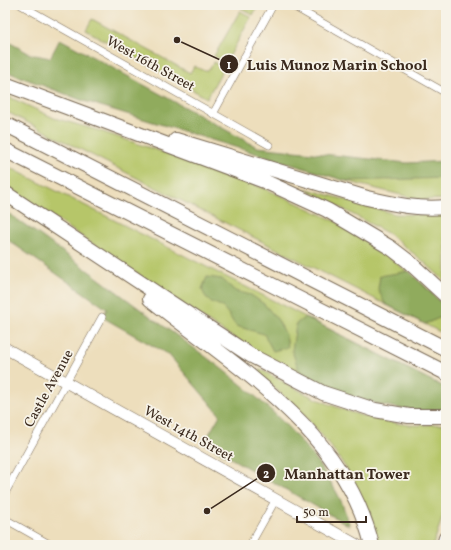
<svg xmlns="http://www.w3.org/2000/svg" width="451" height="550" viewBox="0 0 451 550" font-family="Vollkorn,serif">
  <rect width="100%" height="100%" fill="#f7f3e8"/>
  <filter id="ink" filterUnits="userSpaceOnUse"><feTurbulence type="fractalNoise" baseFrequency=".025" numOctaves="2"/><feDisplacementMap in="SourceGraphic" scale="8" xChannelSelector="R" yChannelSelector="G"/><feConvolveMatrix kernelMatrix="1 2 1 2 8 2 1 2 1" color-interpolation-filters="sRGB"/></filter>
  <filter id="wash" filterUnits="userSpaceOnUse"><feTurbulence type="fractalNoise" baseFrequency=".012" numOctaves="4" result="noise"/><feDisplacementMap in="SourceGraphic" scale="16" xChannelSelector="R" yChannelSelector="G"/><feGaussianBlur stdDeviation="0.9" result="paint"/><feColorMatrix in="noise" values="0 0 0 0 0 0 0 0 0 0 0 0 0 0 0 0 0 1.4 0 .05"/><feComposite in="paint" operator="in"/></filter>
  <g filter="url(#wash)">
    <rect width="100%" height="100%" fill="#eddebc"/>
    <path fill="#b6c669" stroke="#787844" d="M 243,5 L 258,5 L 253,15 L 241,8 Z
      M 240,11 L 251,17 L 227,61 L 225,62 L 214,56 Z
      M 92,19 L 190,73 L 194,66 L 202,70 L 208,70 L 214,62 L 223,69 L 207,98 L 86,30 Z
      M 5,95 L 54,118 L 97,130 L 189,161 L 261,187 L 297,203 L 335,221 L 374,245 L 424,285 L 446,308 L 446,335 L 5,111 Z
      M 5,165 L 446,388 L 383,406 L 280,366 L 221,330 L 5,185 Z
      M 385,178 L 446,178 L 446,199 L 421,200 L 346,181 Z
      M 304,188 L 395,214 L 428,215 L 446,213 L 446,282 L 423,261 L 389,234 Z
      M 260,369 C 309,397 353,419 410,425 C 421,426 434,424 446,424 L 446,507 L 433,545 L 387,545 L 378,540 C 357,468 315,420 258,374 Z"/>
    <path fill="#90ab5d" stroke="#666a3e" d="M 60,39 L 257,147 L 407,163 L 446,161 L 446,178 L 346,181 L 81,100 L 5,71 L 5,40 L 30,54 L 50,58 Z
      M 5,211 C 51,242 95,276 140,309 C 211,361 293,413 337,493 C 343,503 346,516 350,526 L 204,443 L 220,415 L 169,355 L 102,317 L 107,309 L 5,238 Z
      M 409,271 L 446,308 L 446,315 L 425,324 L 385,304 L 378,289 L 380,276 Z
      M 207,277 L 222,279 L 235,291 L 251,295 L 264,304 L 278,320 L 286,335 L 288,347 L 273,351 L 264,334 L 236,326 C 232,321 229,314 225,310 C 217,300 208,307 202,289 Z
      M 305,317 L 446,388 L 446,411 C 395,413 347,398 301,376 L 292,351 L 296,324 Z"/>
  </g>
  <g filter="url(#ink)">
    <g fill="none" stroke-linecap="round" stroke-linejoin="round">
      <g stroke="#796955" stroke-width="8">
        <path id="street" d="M 21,5 L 269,145
          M 291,5 L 446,93
          M 213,114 L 273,5
          M 5,493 L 102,317
          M 5,519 L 51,545
          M 250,545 L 276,499"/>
      </g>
      <g stroke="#796955" stroke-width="12">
        <path id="secondary" d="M 5,348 L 357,545"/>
      </g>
      <g stroke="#796955" stroke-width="16">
        <path id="highway" d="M 5,84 L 264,181 L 327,210 L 391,248 L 408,261 L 446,296
          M 5,124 L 446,349
          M 176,140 L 367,198 C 393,204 419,210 446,207
          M 5,150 L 446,373
          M 5,193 L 250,355 L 323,393 L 375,410 L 409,416 L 446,416
          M 150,299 C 237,368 344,430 372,545
          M 444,545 L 446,538"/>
      </g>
      <use href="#street" stroke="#fff" stroke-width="7"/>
      <use href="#secondary" stroke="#fff" stroke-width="11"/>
      <use href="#highway" stroke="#fff" stroke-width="14"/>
    </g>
  </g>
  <g text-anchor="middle" stroke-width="3.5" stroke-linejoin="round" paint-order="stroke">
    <g font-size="14" fill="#3b2a1e" stroke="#f7f3e8">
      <text transform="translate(151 63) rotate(29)" y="5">West 16th Street</text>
      <text transform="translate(48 388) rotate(-61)" y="5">Castle Avenue</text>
      <text transform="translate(189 433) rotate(29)" y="5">West 14th Street</text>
    </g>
  </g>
  <path fill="none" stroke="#3b2a1e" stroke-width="1.5" d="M177 40L229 64M207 511L266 473"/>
  <g fill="#3b2a1e" stroke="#f7f3e8" stroke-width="1.5">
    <circle cx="177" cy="40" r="4"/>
    <circle cx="207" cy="511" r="4"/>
    <circle cx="229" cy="64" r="10"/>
    <circle cx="266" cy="473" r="10"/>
  </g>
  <g font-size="12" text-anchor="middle" font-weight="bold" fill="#fff">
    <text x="229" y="69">1</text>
    <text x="266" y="478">2</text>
  </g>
  <g font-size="15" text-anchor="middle" font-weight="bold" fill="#3b2a1e" stroke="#f7f3e8" stroke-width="3.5" stroke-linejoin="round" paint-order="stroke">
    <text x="337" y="70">Luis Munoz Marin School</text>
    <text x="347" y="479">Manhattan Tower</text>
  </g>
  <rect width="451" height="550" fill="none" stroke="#f7f3e8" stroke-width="20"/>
  <path d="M297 516v6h69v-6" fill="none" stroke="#3b2a1e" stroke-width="2"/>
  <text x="303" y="516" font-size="12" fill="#3b2a1e" stroke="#f7f3e8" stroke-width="3" paint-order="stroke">50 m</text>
</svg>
